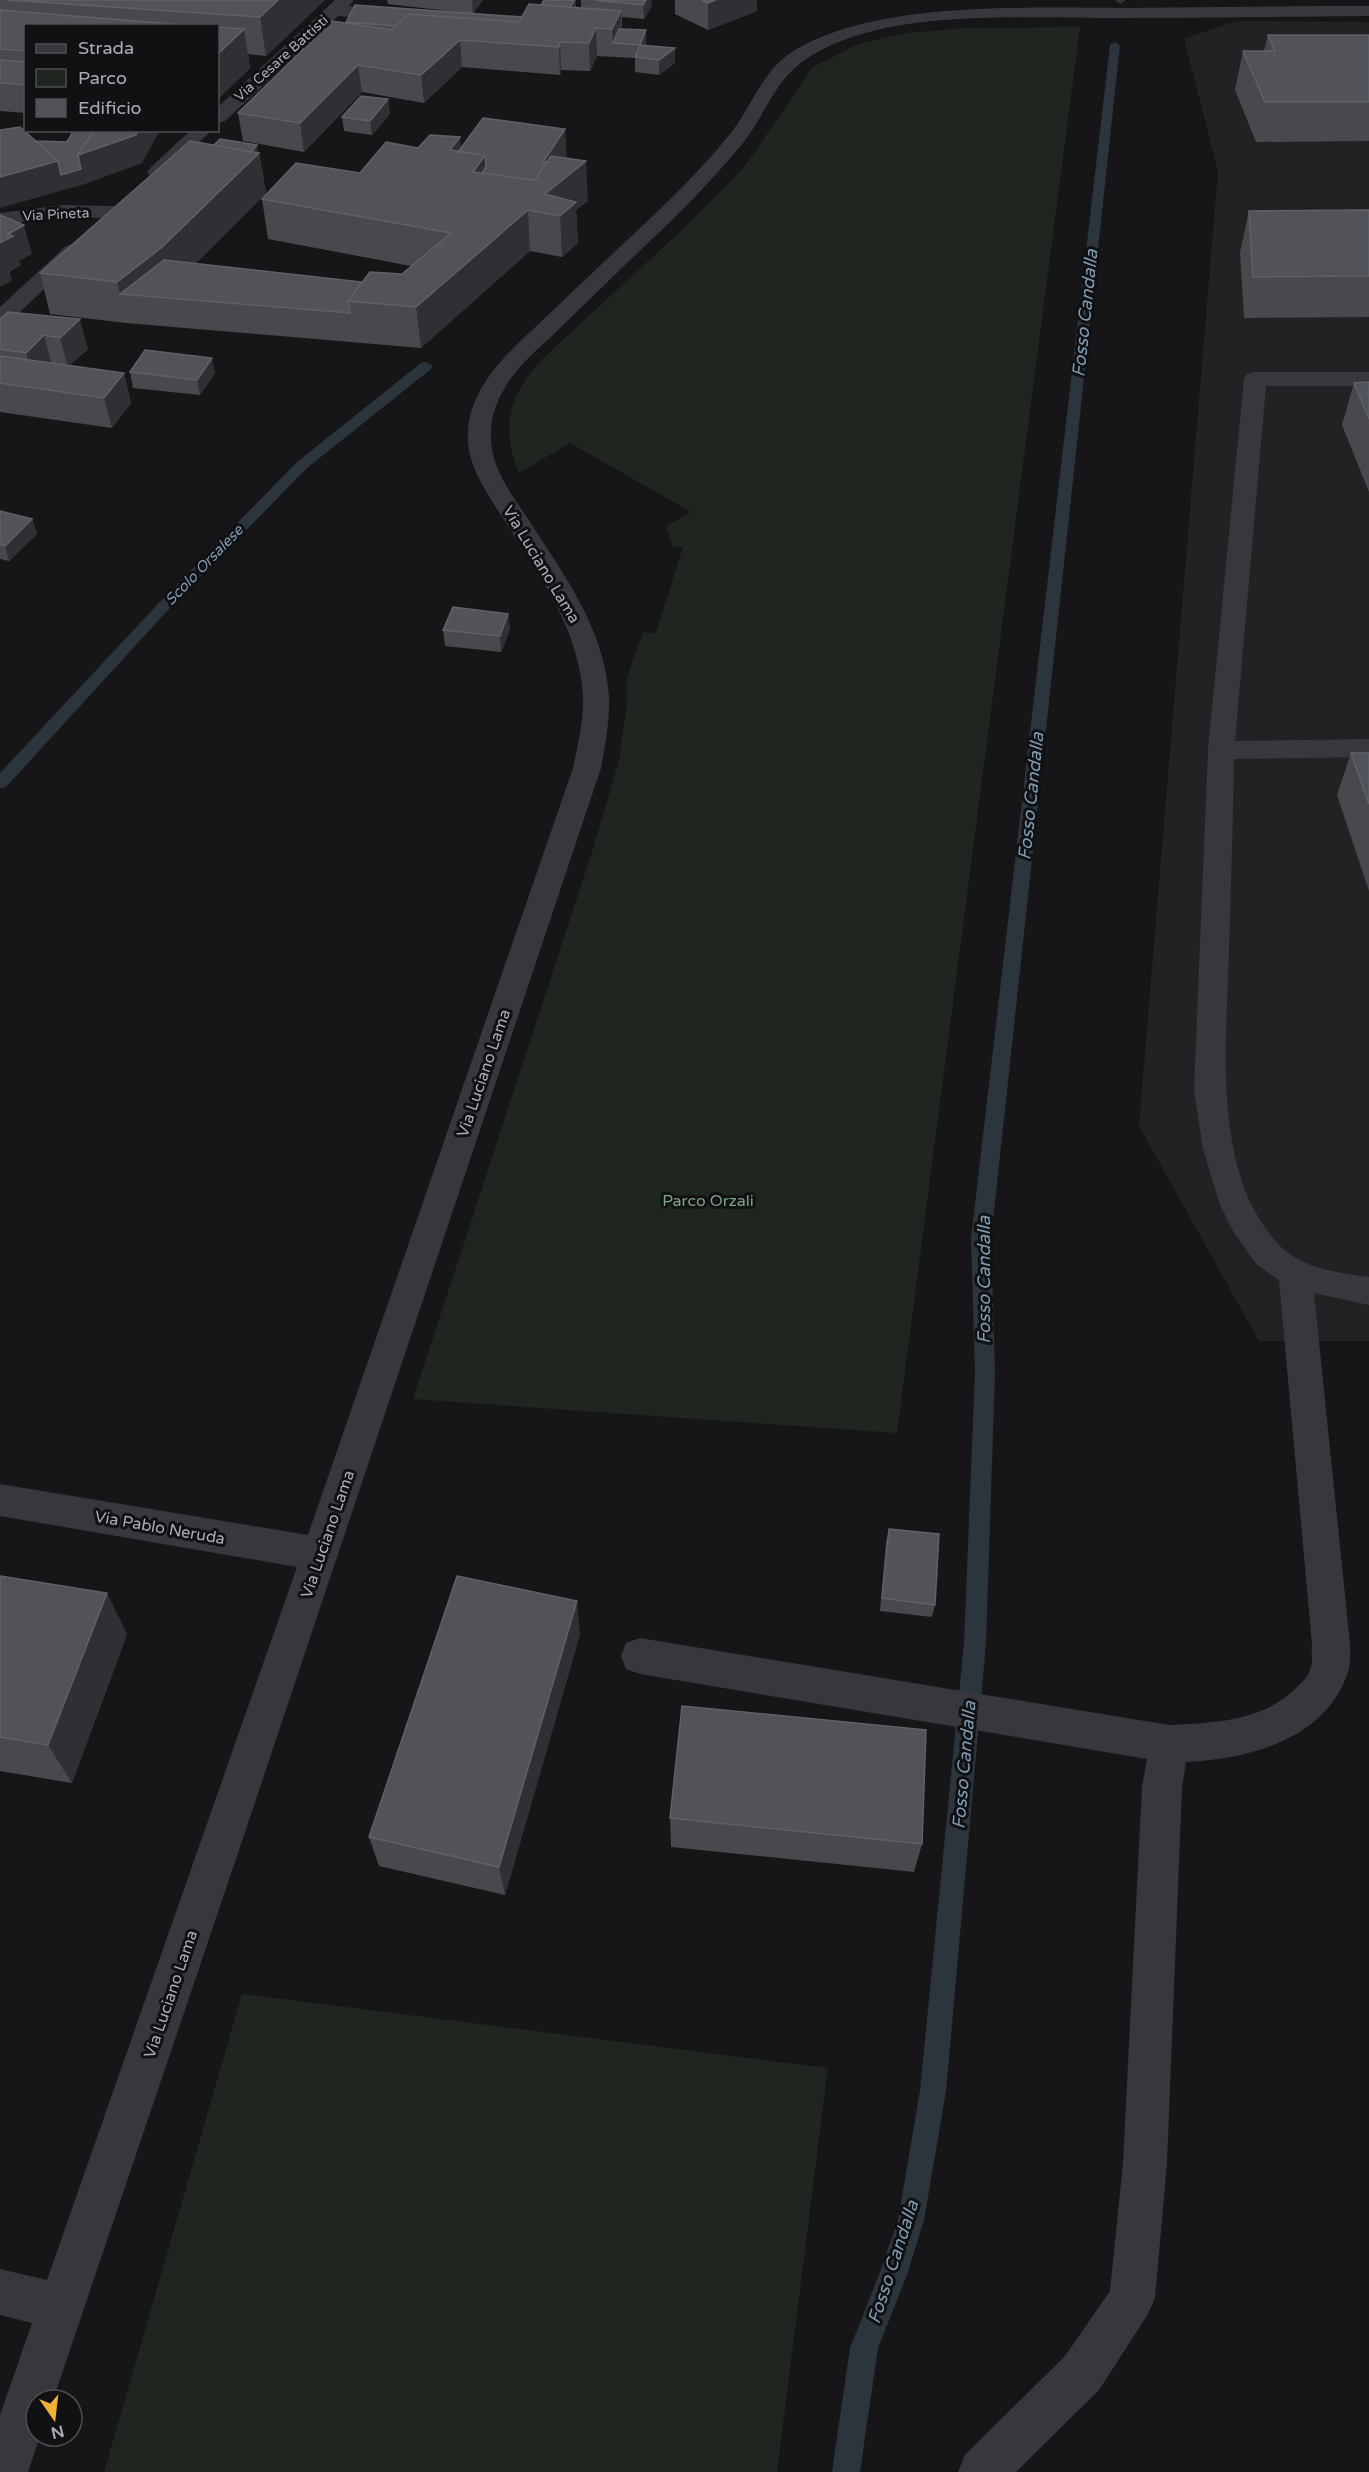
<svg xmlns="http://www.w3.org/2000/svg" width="1369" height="2472" viewBox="0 0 1369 2472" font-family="'Varela Round',sans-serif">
  <rect width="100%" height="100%" fill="#161618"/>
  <path fill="#222225" d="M 1236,21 L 1369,22 L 1369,1341 L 1259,1341 L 1139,1126 L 1218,171 L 1184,39 Z"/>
  <path fill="#1e261f" d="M 1080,27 L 897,1433 L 413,1399 L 591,855 L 619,760 L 627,704 L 627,677 L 643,632 L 656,633 L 683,547 L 673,547 L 666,526 L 691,512 L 570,443 L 519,473 C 500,429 509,396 540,361 L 685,227 L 745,166 L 813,67 L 858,44 L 905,33 L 966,28 Z
    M 242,1994 L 828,2068 L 777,2472 L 104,2472 Z"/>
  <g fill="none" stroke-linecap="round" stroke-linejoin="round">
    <path fill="#2c353c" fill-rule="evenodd" d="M 1115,0 L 1125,0 L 1125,1 L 1120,4 Z
      M 1115,42 L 1120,45 L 991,1239 L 995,1372 L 986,1643 L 946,2091 L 924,2220 L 907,2275 L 878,2348 L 860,2472 L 832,2472 L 850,2348 L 879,2275 L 898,2220 L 920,2091 L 964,1643 L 975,1372 L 971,1239 L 1110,45 Z
      M 426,362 L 433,366 L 431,369 L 307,468 L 167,611 L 6,787 L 0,788 L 0,773 L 157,605 L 297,462 L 421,363 Z"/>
    <path fill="#37383d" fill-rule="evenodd" d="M 335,0 L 354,0 L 349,6 L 395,11 L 401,12 L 404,16 L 401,20 L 395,21 L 338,16 L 225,121 L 218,123 L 218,107 Z
      M 1369,6 L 1369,16 C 1285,17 1201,18 1117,18 C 1024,19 879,6 802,62 C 774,82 764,117 743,143 C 708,186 668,224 628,262 C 604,285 580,309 556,332 C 537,350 515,368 503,391 C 496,403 491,418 491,432 C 489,464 509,491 526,516 C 562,572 605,628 609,697 C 610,721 605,745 601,768 L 237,1856 L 53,2400 L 36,2400 L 36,2436 L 40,2436 L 28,2472 L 0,2472 L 0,2415 L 32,2323 L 0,2315 L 0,2269 L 47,2280 L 297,1567 L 0,1516 L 0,1484 L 308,1535 L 573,768 C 578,744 584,720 583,696 C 579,626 535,569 499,512 C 483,487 466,462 468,432 C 470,382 516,346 549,314 C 568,296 588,277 607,259 C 650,219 694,179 730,134 C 750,109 760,77 785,57 C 864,0 1024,8 1120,8 C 1203,7 1286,6 1369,6 Z
      M 191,130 L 212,130 L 164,176 L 150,176 L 147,172 L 150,168 Z
      M 63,205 L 113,206 L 120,208 L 123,212 L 120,216 L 113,218 L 63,217 L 0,225 L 0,213 Z
      M 73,244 L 80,246 L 83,250 L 80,254 L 8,324 L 0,325 L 0,307 L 66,246 Z
      M 1255,372 L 1369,372 L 1369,386 L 1266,386 L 1235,741 L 1369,739 L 1369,757 L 1234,759 C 1233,822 1231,886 1229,949 C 1227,1042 1210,1173 1280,1246 C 1303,1269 1339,1273 1369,1277 L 1369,1305 L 1314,1293 L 1350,1644 C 1350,1653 1351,1663 1348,1672 C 1326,1739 1250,1759 1186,1762 L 1182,1787 L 1167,2163 L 1155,2298 L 1148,2314 L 1099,2390 L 1016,2472 L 958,2472 L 965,2455 L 1065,2356 L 1110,2291 L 1123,2163 L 1142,1787 L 1147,1759 L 640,1674 L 626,1669 L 621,1656 L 626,1643 L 640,1638 L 1169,1725 C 1214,1723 1265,1721 1298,1686 C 1304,1681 1309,1675 1311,1667 C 1313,1660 1311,1651 1312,1644 L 1279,1280 L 1256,1264 L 1233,1231 L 1220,1205 L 1203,1149 L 1194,1091 L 1208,750 L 1244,379 L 1247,374 Z"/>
  </g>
  <path fill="#47494d" d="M 0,0 L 325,0 L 266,56 L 248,54 L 250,68 L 218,99 L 218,26 L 26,26 L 26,113 L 0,111 Z
    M 387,0 L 483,0 L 473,13 L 522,17 L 541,5 L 544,0 L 575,0 L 576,8 L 581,8 L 581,0 L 651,0 L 652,6 L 644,19 L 622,17 L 622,29 L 675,63 L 659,75 L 635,72 L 635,58 L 597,56 L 590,71 L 561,70 L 560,75 L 462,67 L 424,103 L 362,92 L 304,152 L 243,141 L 238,113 L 346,23 L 346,22 L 466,13 L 388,4 Z
    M 674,0 L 757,0 L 757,11 L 708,30 L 675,14 L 675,1 Z
    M 1268,35 L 1369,35 L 1369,141 L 1256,142 L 1235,90 L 1243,51 L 1264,51 Z
    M 388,99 L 390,114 L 372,135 L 344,131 L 342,117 Z
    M 565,129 L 566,158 L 588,201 L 576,210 L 578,243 L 562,257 L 530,251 L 421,348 L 126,323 L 50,314 L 40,273 L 259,153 L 266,193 L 195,264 L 362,282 L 402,274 L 411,266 L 268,239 L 262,199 L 360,173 L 418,148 L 461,148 Z
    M 1369,210 L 1369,317 L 1244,318 L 1240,252 L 1249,211 Z
    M 8,312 L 88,349 L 69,366 L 124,373 L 131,403 L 112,428 L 0,412 L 0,319 Z
    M 130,372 L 215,373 L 200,395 L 133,388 Z
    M 1369,382 L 1369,492 L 1342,425 L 1354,383 Z
    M 0,511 L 32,519 L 37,534 L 9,561 L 0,559 Z
    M 508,614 L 510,629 L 501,652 L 445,646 L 443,630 Z
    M 1351,753 L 1369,753 L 1369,891 L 1337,795 Z
    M 889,1529 L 935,1605 L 932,1617 L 880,1611 L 886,1542 Z
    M 0,1576 L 127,1634 L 72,1783 L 0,1771 Z
    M 580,1634 L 505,1895 L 379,1866 L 369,1837 Z
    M 670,1818 L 922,1844 L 914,1872 L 671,1847 Z"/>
  <path fill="#2f3033" d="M 278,0 L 325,0 L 266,56 L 260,17 Z
    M 472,0 L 483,0 L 473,13 Z
    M 575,0 L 576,13 L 566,14 Z
    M 646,0 L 651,0 L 652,6 L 644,19 L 643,5 Z
    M 716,0 L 757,0 L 757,11 L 708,30 L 708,3 Z
    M 621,11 L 622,39 L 613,43 L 612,29 Z
    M 596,28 L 597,56 L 590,71 L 589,43 Z
    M 244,29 L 250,68 L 218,99 L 218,54 Z
    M 646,30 L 646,45 L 640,59 L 640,45 Z
    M 460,40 L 462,67 L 424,103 L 421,75 Z
    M 560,42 L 561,70 L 560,75 L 559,47 Z
    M 675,48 L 675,63 L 659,75 L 659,60 Z
    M 358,65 L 362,92 L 304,152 L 300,123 Z
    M 388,99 L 390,114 L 372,135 L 370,121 Z
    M 565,129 L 567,158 L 555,175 L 586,161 L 588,201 L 576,210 L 578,243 L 562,257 L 560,216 L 546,208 L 543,162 Z
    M 138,130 L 157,130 L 158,134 L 142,163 L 85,184 L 0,208 L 0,177 L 78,155 Z
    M 460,137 L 462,163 L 450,150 Z
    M 257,145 L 266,193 L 170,289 L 120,294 L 117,282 Z
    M 485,155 L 488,185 L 473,172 Z
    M 528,210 L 530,251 L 421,348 L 416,307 Z
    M 24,225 L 32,254 L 19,261 L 21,265 L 10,272 L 12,281 L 0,287 L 0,243 L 8,234 Z
    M 80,319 L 88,349 L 68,367 L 60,338 Z
    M 44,335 L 52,365 L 34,383 L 26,353 Z
    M 212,358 L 215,373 L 200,395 L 197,380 Z
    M 124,373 L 131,403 L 112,428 L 104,398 Z
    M 32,519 L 37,534 L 9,561 L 5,546 Z
    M 508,614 L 510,629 L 501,652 L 500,636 Z
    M 107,1593 L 127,1634 L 72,1783 L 48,1745 Z
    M 577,1601 L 580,1634 L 505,1895 L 499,1867 Z"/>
  <path fill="#525359" stroke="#5f6168" stroke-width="1.5" d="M 8,0 L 278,0 L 260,17 Z
    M 544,0 L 575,0 L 570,7 L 541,5 Z
    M 595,0 L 646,0 L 643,5 Z
    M 702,0 L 716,0 L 708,3 Z
    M 529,4 L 621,11 L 612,29 L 596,28 L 589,43 L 560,42 L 559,47 L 460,40 L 421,75 L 358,65 L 300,123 L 238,113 L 332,21 L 392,30 L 409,14 L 519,22 Z
    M 355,5 L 522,17 L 519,22 L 409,14 L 396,26 L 346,22 Z
    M 0,10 L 198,26 L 26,26 L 26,51 L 0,49 Z
    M 218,27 L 244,29 L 218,54 Z
    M 619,29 L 646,30 L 640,45 L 613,43 Z
    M 1268,35 L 1369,35 L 1369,102 L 1265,102 L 1243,51 L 1275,51 Z
    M 640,45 L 675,48 L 659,60 L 635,57 Z
    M 0,60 L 26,62 L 26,85 L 0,83 Z
    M 361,96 L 388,99 L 370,121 L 342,117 Z
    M 483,118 L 565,129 L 543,162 L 547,162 L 535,180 L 482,173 L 486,167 L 485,155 L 458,152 Z
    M 20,127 L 58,161 L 0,177 L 0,130 Z
    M 74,130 L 94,130 L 78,155 L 81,169 L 61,175 L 58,161 L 36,141 L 67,142 Z
    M 94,130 L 138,130 L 136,135 L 78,155 Z
    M 430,135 L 460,137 L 450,150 L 485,155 L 473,172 L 535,180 L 551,156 L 586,161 L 545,194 L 576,202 L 560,216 L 528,210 L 416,307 L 348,301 L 370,272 L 402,274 L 451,233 L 262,199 L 296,163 L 360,173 L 386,142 L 418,148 Z
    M 220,139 L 257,145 L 251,152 L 214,145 Z
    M 190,141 L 259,153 L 161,248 L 117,282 L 40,273 Z
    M 1369,210 L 1369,276 L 1253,277 L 1249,211 Z
    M 0,215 L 24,225 L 8,234 L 13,236 L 0,243 Z
    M 164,260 L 362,282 L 348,301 L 350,313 L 120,294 Z
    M 8,312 L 80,319 L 60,338 L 44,335 L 26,353 L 0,349 L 0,319 Z
    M 145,350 L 212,358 L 197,380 L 130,372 Z
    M 0,356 L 124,373 L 104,398 L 0,383 Z
    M 1369,382 L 1369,419 L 1354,383 Z
    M 0,511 L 32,519 L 5,546 L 0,544 Z
    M 453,607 L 508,614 L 500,636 L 443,630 Z
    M 1351,753 L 1369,753 L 1369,804 Z
    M 889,1529 L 939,1534 L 935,1605 L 882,1598 Z
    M 0,1576 L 107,1593 L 48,1745 L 0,1737 Z
    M 457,1576 L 577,1601 L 499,1867 L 369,1837 Z
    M 682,1706 L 926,1730 L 922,1844 L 670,1818 Z"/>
  <g text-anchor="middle" stroke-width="6" stroke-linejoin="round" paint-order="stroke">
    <g font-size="14" fill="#a8adb8" stroke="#111113">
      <text transform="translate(281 58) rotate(-42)" y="5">Via Cesare Battisti</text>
      <text transform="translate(56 214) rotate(-3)" y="5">Via Pineta</text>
    </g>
    <g font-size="15" font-style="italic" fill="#7f9bb3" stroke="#111113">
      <text transform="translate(204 565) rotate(-46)" y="5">Scolo Orsalese</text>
    </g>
    <g font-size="16" fill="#a8adb8" stroke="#111113">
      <text transform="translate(542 564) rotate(59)" y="6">Via Luciano Lama</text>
      <text transform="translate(483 1073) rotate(-71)" y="6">Via Luciano Lama</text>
      <text transform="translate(160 1527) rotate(10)" y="6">Via Pablo Neruda</text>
      <text transform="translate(327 1534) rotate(-71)" y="6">Via Luciano Lama</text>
      <text transform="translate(170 1994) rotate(-71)" y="6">Via Luciano Lama</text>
    </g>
    <g font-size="16" fill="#7fa381" stroke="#111113">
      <text x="708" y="1206">Parco Orzali</text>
    </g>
    <g font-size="18" font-style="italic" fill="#7f9bb3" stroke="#111113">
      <text transform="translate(1085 313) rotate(-84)" y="6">Fosso Candalla</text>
      <text transform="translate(1031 796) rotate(-84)" y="6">Fosso Candalla</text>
      <text transform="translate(984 1280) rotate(-90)" y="6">Fosso Candalla</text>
      <text transform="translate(964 1765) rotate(-85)" y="6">Fosso Candalla</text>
      <text transform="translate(893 2262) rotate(-72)" y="6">Fosso Candalla</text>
    </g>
  </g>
  <rect x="24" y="24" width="195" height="108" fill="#111113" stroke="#4d4f55" stroke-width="1.5"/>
  <rect x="36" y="44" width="30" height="9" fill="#37383d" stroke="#4d4f55" stroke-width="1.5"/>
  <text x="78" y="54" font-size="18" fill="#a8adb8">Strada</text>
  <rect x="36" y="69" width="30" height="18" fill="#1e261f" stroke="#4d4f55" stroke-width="1.5"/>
  <text x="78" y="84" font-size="18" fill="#a8adb8">Parco</text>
  <rect x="36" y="99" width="30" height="18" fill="#525359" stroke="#4d4f55" stroke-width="1.5"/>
  <text x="78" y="114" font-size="18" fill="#a8adb8">Edificio</text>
  <g transform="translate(54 2418) rotate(166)"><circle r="28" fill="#111113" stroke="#4d4f55" stroke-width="1.5"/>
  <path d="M0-4.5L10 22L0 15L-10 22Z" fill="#f2b134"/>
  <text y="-9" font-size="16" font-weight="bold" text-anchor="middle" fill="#a8adb8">N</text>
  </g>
</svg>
